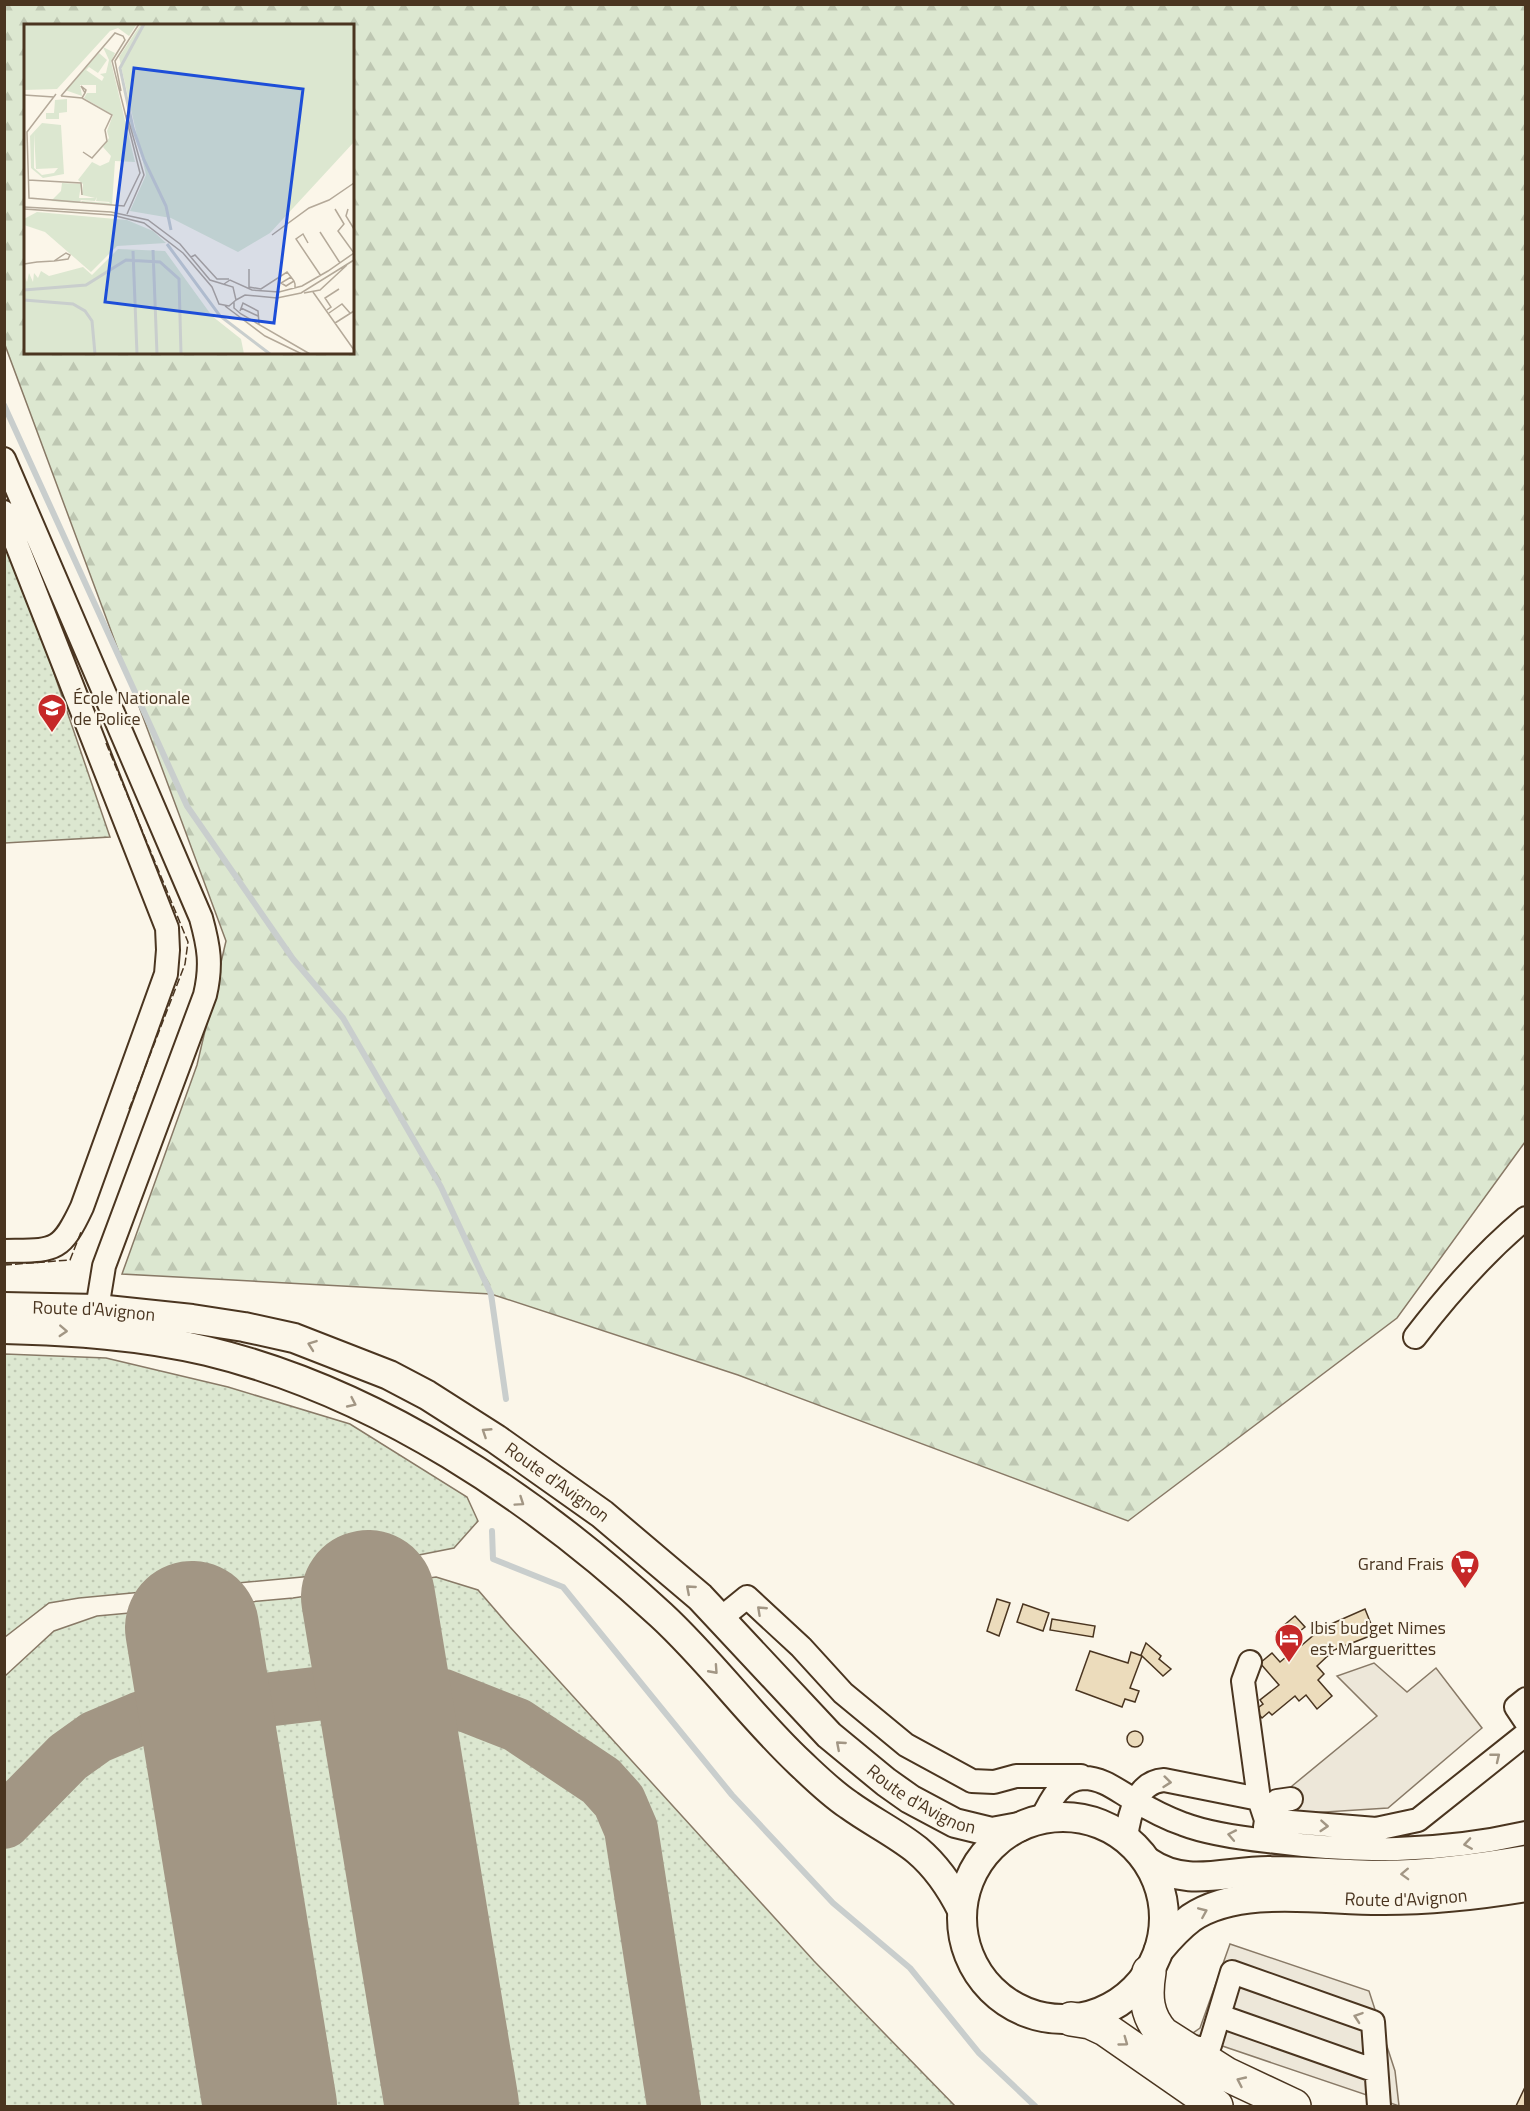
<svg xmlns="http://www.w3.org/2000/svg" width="1530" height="2111" viewBox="0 0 1530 2111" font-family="'Titillium Web',sans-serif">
  <defs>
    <pattern id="grass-dots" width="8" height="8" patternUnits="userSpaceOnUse" patternTransform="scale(1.5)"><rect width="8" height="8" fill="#dce7d0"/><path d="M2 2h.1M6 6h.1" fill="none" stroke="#bec7b2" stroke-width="1.8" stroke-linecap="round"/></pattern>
    <pattern id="forest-firs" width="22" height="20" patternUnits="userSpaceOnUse" patternTransform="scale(1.5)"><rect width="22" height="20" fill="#dce7d0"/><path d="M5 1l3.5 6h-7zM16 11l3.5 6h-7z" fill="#bec7b2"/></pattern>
  </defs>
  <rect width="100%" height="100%" fill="#fbf6e9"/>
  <path fill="url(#grass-dots)" stroke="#887966" stroke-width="1.5" d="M 4,537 L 30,603 L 110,837 L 5,843 Z
    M 5,1354 L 106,1358 L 228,1387 L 350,1424 L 467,1497 L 478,1521 L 454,1548 L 313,1576 L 79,1598 L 49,1603 L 5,1637 Z
    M 436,1577 L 478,1590 L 510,1627 L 814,1961 L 955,2106 L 5,2106 L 5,1676 L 54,1631 L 97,1616 L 293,1598 Z"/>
  <path fill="url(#forest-firs)" stroke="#887966" stroke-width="1.5" fill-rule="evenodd" d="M 5,5 L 1525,5 L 1525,1142 L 1397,1318 L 1128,1521 L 738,1375 L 491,1294 L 122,1274 L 197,1065 L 226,941 L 5,345 ZM 26,26 L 352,26 L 352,352 L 26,352 Z"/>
  <path fill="#ede7d9" stroke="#887966" stroke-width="1.5" d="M 1374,1663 L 1407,1692 L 1436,1668 L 1482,1728 L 1388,1808 L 1294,1814 L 1292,1786 L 1377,1716 L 1337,1676 Z
    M 1230,1944 L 1369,1991 L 1395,2071 L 1399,2106 L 1190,2035 L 1200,2028 Z"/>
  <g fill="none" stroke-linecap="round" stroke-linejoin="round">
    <path stroke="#c9cecd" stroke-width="6" d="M 4,405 L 187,806 L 293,959 L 343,1018 L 441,1187 L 491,1294 L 506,1399
      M 492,1531 L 493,1559 L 563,1587 L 732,1795 L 833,1903 L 910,1968 L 979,2053 L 1035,2106"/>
    <path stroke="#a29684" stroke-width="54" d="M 4,1822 L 68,1757 L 96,1737 L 141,1718 L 205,1707 L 383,1686 L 443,1696 L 517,1725 L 601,1781 L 619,1801 L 631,1829 L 674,2106"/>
    <path stroke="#a29684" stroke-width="134" d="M 368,1597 L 452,2106
      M 192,1628 L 270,2106"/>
  </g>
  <path fill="#ecdcbc" stroke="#4a3520" stroke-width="1.5" d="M 997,1599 L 1010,1603 L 999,1636 L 987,1631 Z
    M 1023,1604 L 1049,1613 L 1043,1631 L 1017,1622 Z
    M 1365,1609 L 1375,1634 L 1334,1650 L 1317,1666 L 1324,1674 L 1318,1680 L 1332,1696 L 1317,1709 L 1306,1695 L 1299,1701 L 1295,1696 L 1272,1715 L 1269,1712 L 1262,1718 L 1255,1710 L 1263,1704 L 1260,1700 L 1279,1685 L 1260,1663 L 1272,1653 L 1280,1662 L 1292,1652 L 1288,1647 L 1297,1640 L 1302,1645 L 1322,1628 Z
    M 1295,1616 L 1305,1627 L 1285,1643 L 1276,1632 Z
    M 1052,1619 L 1095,1626 L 1093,1637 L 1050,1630 Z
    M 1146,1643 L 1161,1656 L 1159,1659 L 1171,1669 L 1163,1676 L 1141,1655 Z
    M 1090,1651 L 1128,1663 L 1131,1652 L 1142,1656 L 1130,1688 L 1139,1691 L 1135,1702 L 1125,1699 L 1122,1707 L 1076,1690 Z
    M1127 1739a8 8 0 1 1 16 0a8 8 0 1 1-16 0Z
    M 1526,2085 L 1526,2106 L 1516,2106 Z"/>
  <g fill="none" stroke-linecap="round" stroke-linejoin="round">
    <g stroke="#4a3520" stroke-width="26">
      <path id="minor" d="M 4,459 L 201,918 C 209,947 212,965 205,995 L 104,1266 L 97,1309
        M 4,512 L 167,928 L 168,950 L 166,974 L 82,1207 C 60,1254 54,1250 4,1251
        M 1415,1337 C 1448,1294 1484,1253 1526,1218
        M 720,1619 L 747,1597 L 801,1647 L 843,1693 L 906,1745 L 972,1781 L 994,1782 L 1016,1776 L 1081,1776
        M 1250,1662 L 1243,1681 L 1259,1799 L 1266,1820 L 1376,1829 L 1418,1820 L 1526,1734
        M 1526,1699 L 1516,1707 L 1526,1722
        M 1041,1820 C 1050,1801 1060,1779 1084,1778 C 1103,1778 1118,1791 1134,1800 C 1149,1809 1166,1818 1183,1824 C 1209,1834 1240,1838 1268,1841 C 1356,1853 1438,1853 1526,1833
        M 1265,1827 L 1266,1820 L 1277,1801 L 1291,1799
        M 1126,1838 C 1129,1815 1136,1782 1164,1780 L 1259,1799
        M 1220,2016 L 1376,2071
        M 1181,2045 L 1200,2048 L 1210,2045 L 1232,1972 L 1373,2022 L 1379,2106"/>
    </g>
    <g stroke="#4a3520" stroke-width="32">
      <g id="major">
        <path id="s1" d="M 4,1307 L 97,1309 L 192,1319 L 244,1327 L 294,1338 L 389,1375 L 427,1395 L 496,1439 L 602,1514 L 700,1597 L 829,1735 L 886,1782 L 910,1799 L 955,1823 L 992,1832 L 1019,1827"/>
        <path d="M 4,1329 C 73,1331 140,1335 207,1351 C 377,1392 533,1497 661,1615 C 711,1661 751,1717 800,1763 C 816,1778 831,1793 849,1805 C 871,1821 896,1833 917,1850 C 936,1866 951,1888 962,1910"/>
        <circle cx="1063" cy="1918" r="101"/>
        <path d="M 1148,1862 C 1187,1889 1227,1870 1271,1871 C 1309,1871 1347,1875 1385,1875 C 1432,1874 1479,1868 1526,1860"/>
        <path id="s2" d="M 1159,1950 C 1169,1938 1179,1927 1191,1918 C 1241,1884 1327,1901 1384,1900 C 1432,1900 1478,1895 1526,1887"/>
      </g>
    </g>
    <g stroke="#4a3520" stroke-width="36">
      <path id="highway" d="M 1149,1972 C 1145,1996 1146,2016 1163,2034 L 1226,2074 L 1294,2106
        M 1071,2019 L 1090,2022 L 1105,2029 L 1216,2106"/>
    </g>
    <use href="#minor" stroke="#fbf6e9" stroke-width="22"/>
    <use href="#major" stroke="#fbf6e9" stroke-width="28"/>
    <use href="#highway" stroke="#fbf6e9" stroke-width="33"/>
    <path stroke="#4a3520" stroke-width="1.5" stroke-dasharray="8 3" stroke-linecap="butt" d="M 106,743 L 188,942 L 185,964 L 128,1112
      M 4,1265 L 70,1260 L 81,1232"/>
  </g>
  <defs><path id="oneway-chevron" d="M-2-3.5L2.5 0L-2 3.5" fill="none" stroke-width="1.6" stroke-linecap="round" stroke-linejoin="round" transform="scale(1.5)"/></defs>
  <g stroke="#a29684">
    <use href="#oneway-chevron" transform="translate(63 1331) rotate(3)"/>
    <use href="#oneway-chevron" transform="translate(312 1345) rotate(-160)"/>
    <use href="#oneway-chevron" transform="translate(352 1403) rotate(25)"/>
    <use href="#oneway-chevron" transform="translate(486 1432) rotate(-147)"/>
    <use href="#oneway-chevron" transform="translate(520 1502) rotate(34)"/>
    <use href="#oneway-chevron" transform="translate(690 1589) rotate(-139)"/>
    <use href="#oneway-chevron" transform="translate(761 1610) rotate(-137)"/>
    <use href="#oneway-chevron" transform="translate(714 1670) rotate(48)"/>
    <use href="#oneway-chevron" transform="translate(840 1745) rotate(-139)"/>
    <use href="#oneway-chevron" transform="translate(1496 1757) rotate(-39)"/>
    <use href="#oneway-chevron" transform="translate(1167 1782) rotate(6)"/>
    <use href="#oneway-chevron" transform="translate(1324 1826) rotate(4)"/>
    <use href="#oneway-chevron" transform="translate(1232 1835) rotate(-169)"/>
    <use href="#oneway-chevron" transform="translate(1468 1844) rotate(171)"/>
    <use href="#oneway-chevron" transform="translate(1405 1874) rotate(178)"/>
    <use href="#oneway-chevron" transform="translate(1203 1912) rotate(-23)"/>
    <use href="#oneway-chevron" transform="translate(1358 2017) rotate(-161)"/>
    <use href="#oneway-chevron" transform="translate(1124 2042) rotate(36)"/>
    <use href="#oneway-chevron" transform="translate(1241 2081) rotate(-155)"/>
  </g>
  <defs>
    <g id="university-pin" transform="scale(1.5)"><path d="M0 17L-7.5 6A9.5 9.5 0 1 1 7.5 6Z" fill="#c62828" stroke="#fbf6e9"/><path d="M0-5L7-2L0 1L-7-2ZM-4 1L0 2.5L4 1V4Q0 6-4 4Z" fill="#fff"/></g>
    <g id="supermarket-pin" transform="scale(1.5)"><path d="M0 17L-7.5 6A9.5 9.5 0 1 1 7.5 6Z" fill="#c62828" stroke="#fbf6e9"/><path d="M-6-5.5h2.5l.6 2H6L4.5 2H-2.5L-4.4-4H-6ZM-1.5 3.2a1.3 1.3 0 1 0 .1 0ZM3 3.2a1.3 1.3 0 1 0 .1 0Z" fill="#fff"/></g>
    <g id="hotel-pin" transform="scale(1.5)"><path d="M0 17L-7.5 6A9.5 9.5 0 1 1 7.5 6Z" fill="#c62828" stroke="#fbf6e9"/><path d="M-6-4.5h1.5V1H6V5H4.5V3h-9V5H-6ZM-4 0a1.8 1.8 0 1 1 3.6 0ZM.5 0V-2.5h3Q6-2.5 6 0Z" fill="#fff"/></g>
  </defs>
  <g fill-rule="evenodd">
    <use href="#university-pin" x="52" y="708"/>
    <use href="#supermarket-pin" x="1465" y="1564"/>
    <use href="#hotel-pin" x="1289" y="1638"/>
  </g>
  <g text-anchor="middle" stroke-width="4.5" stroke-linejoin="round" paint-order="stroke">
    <g font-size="18" fill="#4a3520" stroke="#fbf6e9" text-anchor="start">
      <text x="73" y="704">École Nationale<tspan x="73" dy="21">de Police</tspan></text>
      <text x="1444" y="1570" text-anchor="end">Grand Frais</text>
      <text x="1310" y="1634">Ibis budget Nimes<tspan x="1310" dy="21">est Marguerittes</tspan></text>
    </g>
    <g font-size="18" fill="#4a3520" stroke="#fbf6e9">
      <text dy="6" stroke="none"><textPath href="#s1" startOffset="90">Route d'Avignon</textPath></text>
      <text dy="6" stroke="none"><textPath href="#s1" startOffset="594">Route d'Avignon</textPath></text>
      <text dy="6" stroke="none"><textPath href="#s1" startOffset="1080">Route d'Avignon</textPath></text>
      <text dy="6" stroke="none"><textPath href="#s2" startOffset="264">Route d'Avignon</textPath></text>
    </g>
  </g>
  <g transform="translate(24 24)">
    <rect width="330" height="330" fill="#fbf6e9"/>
    <path d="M 79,23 L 91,29 L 87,38 L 111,138 L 91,137 L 88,181 L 58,178 L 58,177 L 85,179 L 86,178 L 72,177 L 73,173 L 71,177 L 57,176 L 55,179 L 27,177 L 37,167 L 38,159 L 57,160 L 55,174 L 71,174 L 58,171 L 59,160 L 54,156 L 68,138 L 76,142 L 85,138 L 87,132 L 79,123 L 85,114 L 83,107 L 89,91 L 60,74 L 63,69 L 72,69 L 72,61 L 56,61 L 58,72 L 41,66 L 75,29 L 83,36 L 74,49 L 65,43 L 62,46 L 78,57 L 80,53 L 76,50 L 82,49 L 85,36 ZM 13,188 L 103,196 L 129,207 L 142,219 L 93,222 L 67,248 L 21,208 L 0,201 L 0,195 ZM 94,225 L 141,227 L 188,292 L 217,315 L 220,330 L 0,330 L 0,251 L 3,258 L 5,249 L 9,258 L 10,249 L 14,254 L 17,247 L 25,252 L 59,243 L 68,251 Z" fill="#dce7d0"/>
    <path d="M 0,0 L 113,0 L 105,12 L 94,4 L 86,7 L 33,65 L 0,66 ZM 117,0 L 330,0 L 330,118 L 246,209 L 214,228 L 147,194 L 106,187 L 122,151 L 95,33 Z" fill="#dce7d0"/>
    <path d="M 43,75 L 43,88 L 35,89 L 35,95 L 22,95 L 22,89 L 30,89 L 31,76 ZM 18,99 L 37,101 L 40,150 L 19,154 L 7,144 L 6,112 ZM 10,109 L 12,145 L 34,144 L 30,149 L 18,151 L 10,144 Z" fill="#dce7d0" fill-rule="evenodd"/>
    <path fill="none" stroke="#c9cecd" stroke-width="3" d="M 120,0 L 96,44 L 109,104 L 120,136 L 142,182 L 147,206M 143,220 L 196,292 L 246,330M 129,226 L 133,330M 109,227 L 113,330M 0,266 L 62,261 L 102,236 L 136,238 L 155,255 L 157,330M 0,276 L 49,280 L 61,287 L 68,297 L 71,330"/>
    <path fill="none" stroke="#b4a999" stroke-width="1.5" d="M 97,67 L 91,37 L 115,0M 32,70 L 3,108 L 5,174 L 100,182 L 116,149 L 88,37 L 101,16 L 99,12 L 91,9 L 37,72M 0,71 L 30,73M 37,72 L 58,74 L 88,91 L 81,106 L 83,117 L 68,134 L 59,128M 58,74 L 61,69 L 57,62 L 62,66 L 61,69M 4,156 L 57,159 L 58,171M 0,183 L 87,188 L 124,196 L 156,220 L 186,256 L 209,263 L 212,276 L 205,282 L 195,280 L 188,263 L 159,229 L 120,199 L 88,191 L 0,185M 324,185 L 322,192 L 330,205M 103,190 L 120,151 L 103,91M 296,208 L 316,239M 248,211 L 285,184 L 305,176 L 330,159M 284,219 L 279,210 L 272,215 L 297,252M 167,233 L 171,231 L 193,255 L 205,255M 0,240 L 13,238 L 30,237 L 44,235 L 46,231 L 42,229 L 30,237M 225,245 L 225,263 L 237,265 L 263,248 L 267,253M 270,257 L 262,262 L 257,259 L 267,253 L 270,257 L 271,260 L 271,264M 200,260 L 206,256 L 228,266 L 255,268 L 278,262 L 304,247 L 330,229 L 314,207 L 320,200 L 311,185M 289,268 L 330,326M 280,269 L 296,266 L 323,241M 212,276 L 221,271 L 253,274 L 277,269 L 330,236M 210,278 L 210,284 L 217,290 L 286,330M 201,282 L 241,312 L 278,330M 217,284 L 234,292M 303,286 L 307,283 L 301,274 L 315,265M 216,287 L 219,279 L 234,287 L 235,300M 305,289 L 318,280 L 326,289M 311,299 L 330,287"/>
    <path fill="#1d4ed8" fill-opacity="0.15" stroke="#1d4ed8" stroke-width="3" d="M 110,44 L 279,65 L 250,299 L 81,278 Z"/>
    <rect width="330" height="330" fill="none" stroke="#4a3520" stroke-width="3"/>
  </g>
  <rect width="1530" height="2111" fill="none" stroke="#4a3520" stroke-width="12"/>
</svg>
